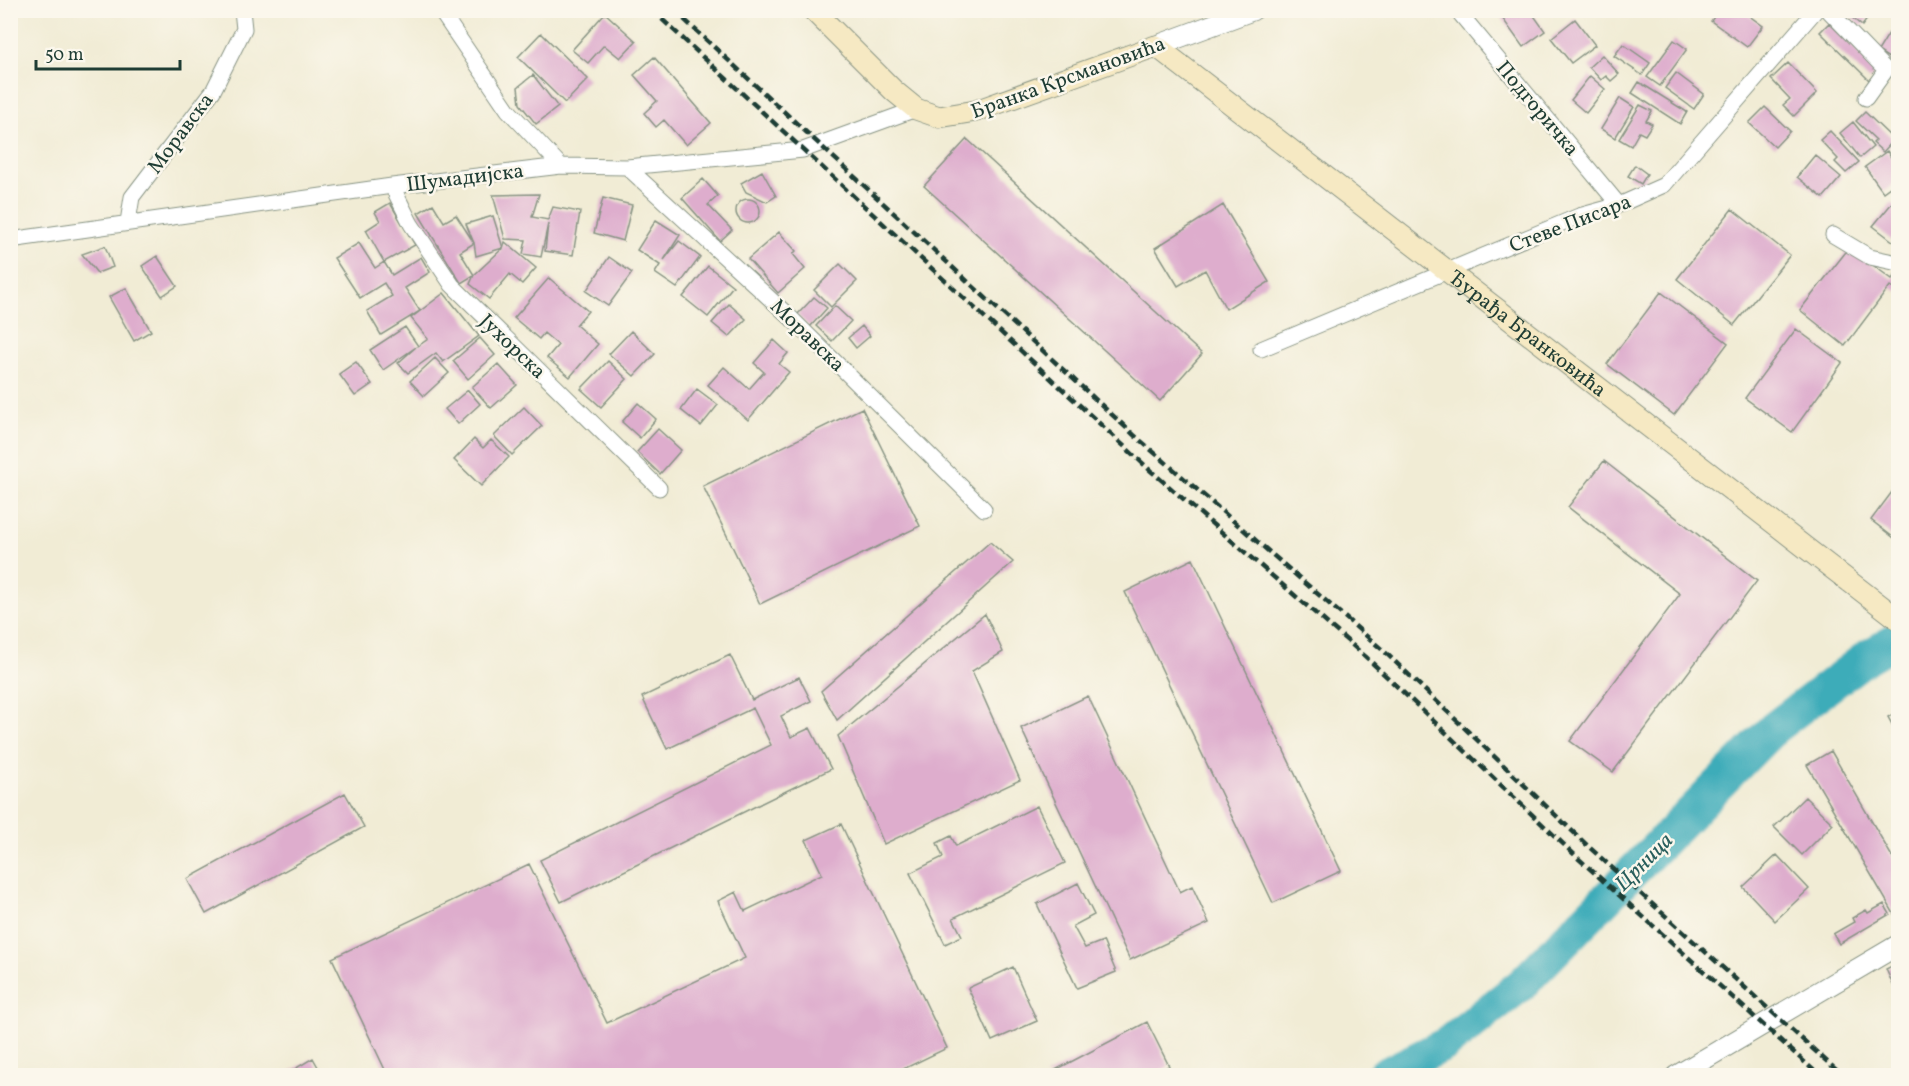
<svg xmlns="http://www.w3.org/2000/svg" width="1909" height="1086" viewBox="0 0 1909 1086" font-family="Vollkorn,serif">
  <rect width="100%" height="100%" fill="#fbf7ec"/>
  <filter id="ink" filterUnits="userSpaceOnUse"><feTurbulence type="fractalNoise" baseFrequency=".0167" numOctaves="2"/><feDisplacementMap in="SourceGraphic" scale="12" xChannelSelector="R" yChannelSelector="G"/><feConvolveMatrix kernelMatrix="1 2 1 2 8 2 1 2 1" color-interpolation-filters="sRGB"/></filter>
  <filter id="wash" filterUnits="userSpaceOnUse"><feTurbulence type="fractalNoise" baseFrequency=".008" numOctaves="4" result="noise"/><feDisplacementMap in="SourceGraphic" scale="24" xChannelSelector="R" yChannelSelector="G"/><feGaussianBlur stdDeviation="1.35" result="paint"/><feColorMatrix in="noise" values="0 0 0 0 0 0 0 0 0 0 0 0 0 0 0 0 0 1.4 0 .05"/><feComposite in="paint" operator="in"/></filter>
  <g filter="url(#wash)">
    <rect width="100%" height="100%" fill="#f1ecd5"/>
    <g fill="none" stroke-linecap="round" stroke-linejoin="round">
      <path stroke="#3cacb9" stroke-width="34" d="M 1382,1076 L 1446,1044 L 1522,984 L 1774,728 L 1867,657 L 1898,639"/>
    </g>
    <g id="blocks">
      <path fill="#deadcd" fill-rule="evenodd" d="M 1506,10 L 1530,10 L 1545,31 L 1523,47 L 1500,15 Z
        M 1719,10 L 1741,10 L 1763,26 L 1747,47 L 1711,21 Z
        M 1843,10 L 1874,10 L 1862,26 Z
        M 605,13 L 636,41 L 620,58 L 604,45 L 588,63 L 572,50 Z
        M 1575,19 L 1595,45 L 1571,63 L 1551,38 Z
        M 1829,23 L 1878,71 L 1869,80 L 1820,32 Z
        M 541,33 L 588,79 L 565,103 L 518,57 Z
        M 1889,33 L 1898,39 L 1898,64 L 1878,51 Z
        M 1674,40 L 1687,49 L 1660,86 L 1647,77 Z
        M 1623,44 L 1650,63 L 1642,75 L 1614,56 Z
        M 1602,55 L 1619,74 L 1611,81 L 1606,76 L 1601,80 L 1589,67 Z
        M 654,57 L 711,123 L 686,145 L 664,120 L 656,127 L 644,113 L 657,101 L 634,75 Z
        M 1788,63 L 1817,93 L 1794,116 L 1783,105 L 1790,99 L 1771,79 Z
        M 1676,73 L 1704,94 L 1694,109 L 1665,88 Z
        M 533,75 L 558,107 L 536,124 L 520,104 L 518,87 Z
        M 1590,76 L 1605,89 L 1586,113 L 1571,100 Z
        M 1639,82 L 1687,112 L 1680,124 L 1632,93 Z
        M 1620,98 L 1634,107 L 1615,138 L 1601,129 Z
        M 1640,105 L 1652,111 L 1646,121 L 1652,124 L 1645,135 L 1639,132 L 1631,146 L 1619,139 Z
        M 1765,107 L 1790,131 L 1775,147 L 1749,123 Z
        M 1865,112 L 1894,140 L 1883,152 L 1873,143 L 1876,140 L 1856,121 Z
        M 1853,122 L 1873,147 L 1860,158 L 1840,133 Z
        M 1830,131 L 1859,162 L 1846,173 L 1835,162 L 1838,159 L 1820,140 Z
        M 967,139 L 1202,354 L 1160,401 L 924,186 Z
        M 1887,151 L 1898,168 L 1898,181 L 1883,192 L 1865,167 Z
        M 1815,155 L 1841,177 L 1823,198 L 1797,177 Z
        M 1635,165 L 1647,174 L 1641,184 L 1628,176 Z
        M 762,171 L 776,196 L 767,202 L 746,192 L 741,183 Z
        M 703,179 L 718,196 L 708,205 L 732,230 L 720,241 L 682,198 Z
        M 539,194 L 532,217 L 548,220 L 553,207 L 580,212 L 573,255 L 545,251 L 548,224 L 541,257 L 523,254 L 526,240 L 505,239 L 493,195 Z
        M 603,198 L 632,205 L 623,241 L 594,233 Z
        M736 211a12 12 0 1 1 24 0a12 12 0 1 1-24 0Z
        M 390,203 L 415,245 L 384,262 L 392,275 L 421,257 L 430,272 L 405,288 L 420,311 L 381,335 L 367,311 L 392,296 L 384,283 L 360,298 L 334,258 L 359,243 L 375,268 L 384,262 L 366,230 L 380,221 L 375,212 Z
        M 1892,203 L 1898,208 L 1898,236 L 1894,242 L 1873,226 Z
        M 433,204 L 444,222 L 456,215 L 474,243 L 466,224 L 493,216 L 503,248 L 505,242 L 536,268 L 522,284 L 510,274 L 489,299 L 470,284 L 474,275 L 461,283 L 418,213 ZM 474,243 L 476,256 L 503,248 L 474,275 L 460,252 Z
        M 1223,205 L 1269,282 L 1226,309 L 1205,270 L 1178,286 L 1155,248 Z
        M 1732,209 L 1790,255 L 1734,325 L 1677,279 Z
        M 656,220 L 680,235 L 664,260 L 679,241 L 700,257 L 677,288 L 655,273 L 660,265 L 637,250 Z
        M 779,232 L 796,251 L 793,254 L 805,269 L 778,293 L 748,259 Z
        M 105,246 L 113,267 L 97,273 L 82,254 Z
        M 1849,248 L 1892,279 L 1898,271 L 1898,292 L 1890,286 L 1845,346 L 1800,310 Z
        M 157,256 L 177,286 L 162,296 L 142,266 Z
        M 609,257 L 632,273 L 608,306 L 586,291 Z
        M 840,264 L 857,281 L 831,307 L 814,290 Z
        M 708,266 L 733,286 L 708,317 L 683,297 Z
        M 549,278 L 588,311 L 576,325 L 598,344 L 570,377 L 547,358 L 558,345 L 544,333 L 539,339 L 514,318 Z
        M 126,288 L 151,331 L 134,341 L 109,297 Z
        M 1661,292 L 1728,343 L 1674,415 L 1607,364 Z
        M 444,293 L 479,336 L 443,362 L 436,353 L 408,373 L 398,363 L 416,347 L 383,370 L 370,350 L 405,327 L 418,346 L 428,339 L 411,318 Z
        M 814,297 L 827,308 L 810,327 L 797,315 Z
        M 729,304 L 746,319 L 729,337 L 712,323 Z
        M 835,306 L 851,321 L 832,341 L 816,326 Z
        M 862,326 L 870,336 L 856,348 L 848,338 Z
        M 1796,329 L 1842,363 L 1792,432 L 1745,398 Z
        M 631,331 L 655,354 L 634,376 L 609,354 Z
        M 480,338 L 495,355 L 468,379 L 453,361 Z
        M 774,340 L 788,353 L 779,364 L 789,372 L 748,420 L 708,385 L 724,367 L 749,389 L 764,372 L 754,363 Z
        M 435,358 L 449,373 L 424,396 L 410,381 Z
        M 608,361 L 627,379 L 601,407 L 581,389 Z
        M 356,362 L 372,384 L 355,396 L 339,374 Z
        M 498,364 L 517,385 L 491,408 L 472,387 Z
        M 697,389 L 718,405 L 701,426 L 681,410 Z
        M 468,390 L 480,404 L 458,424 L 445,409 Z
        M 638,403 L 656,419 L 640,438 L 622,422 Z
        M 524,407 L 542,426 L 512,455 L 494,436 Z
        M 862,408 L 920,526 L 760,604 L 703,486 Z
        M 658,429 L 681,450 L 660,474 L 637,452 Z
        M 474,439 L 483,448 L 491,440 L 509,457 L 481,486 L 454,460 Z
        M 1604,461 L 1757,581 L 1613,772 L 1570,741 L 1680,594 L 1568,507 Z
        M 1898,484 L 1898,541 L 1871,520 Z
        M 990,542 L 1013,562 L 837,720 L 821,691 Z
        M 1193,559 L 1341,871 L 1273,903 L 1125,592 Z
        M 985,614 L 1003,652 L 972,671 L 1020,780 L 884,844 L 838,736 Z
        M 730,655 L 752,700 L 799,677 L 811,701 L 781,716 L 791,737 L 810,728 L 831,769 L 561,902 L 540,860 L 771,745 L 753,708 L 667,749 L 642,697 Z
        M 1088,696 L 1180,892 L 1192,886 L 1209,923 L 1130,960 L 1021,728 Z
        M 1898,711 L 1898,735 L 1888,717 Z
        M 1831,751 L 1898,867 L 1897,919 L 1807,765 Z
        M 345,793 L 364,827 L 206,914 L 187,879 Z
        M 1805,797 L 1833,824 L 1802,855 L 1774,827 Z
        M 1037,806 L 1065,863 L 953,918 L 962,936 L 945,944 L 910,873 L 943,857 L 937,843 L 951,836 L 956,846 Z
        M 841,824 L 947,1048 L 889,1076 L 388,1076 L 332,958 L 529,864 L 607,1023 L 745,958 L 718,901 L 736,892 L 745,911 L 822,874 L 806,840 Z
        M 1777,855 L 1809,889 L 1775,921 L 1743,887 Z
        M 1078,883 L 1094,915 L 1073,926 L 1085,948 L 1103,941 L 1116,972 L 1077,988 L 1037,904 Z
        M 1884,904 L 1890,914 L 1839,944 L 1833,934 L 1854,922 L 1852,918 L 1866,910 L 1868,913 Z
        M 1898,963 L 1898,996 L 1886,969 Z
        M 1013,967 L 1037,1021 L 992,1041 L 968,988 Z
        M 1147,1022 L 1169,1066 L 1150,1076 L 1044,1076 Z
        M 313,1058 L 323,1076 L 283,1076 Z"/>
    </g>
  </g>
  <g filter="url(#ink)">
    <use href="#blocks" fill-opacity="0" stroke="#889484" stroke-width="1.5"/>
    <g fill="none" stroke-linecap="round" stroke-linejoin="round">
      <g stroke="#889484" stroke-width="17">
        <path id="minor" d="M 440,10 L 508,110 L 561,166
          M 1457,10 L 1619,205
          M 1828,10 L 1886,70 L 1866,98
          M 627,167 L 792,319 L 984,509
          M 392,186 L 411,224 L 452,285 L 659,488
          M 128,222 L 132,197 L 213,91 L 244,29 L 242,10
          M 1833,235 L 1870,257 L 1898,263
          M 10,240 L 392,186 L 561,166 L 627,167 L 803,150 L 916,109
          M 1261,349 L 1579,216 L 1619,205 L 1664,185 L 1816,10"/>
      </g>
      <g stroke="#889484" stroke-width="22">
        <path id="tertiary" d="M 1156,46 L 1253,10
          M 1676,1076 L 1898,945"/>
      </g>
      <g stroke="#889484" stroke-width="23">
        <g id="secondary">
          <path id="s1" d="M 813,10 L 894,91 L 916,109 L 939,117 L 976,111 L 1156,46 L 1898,619"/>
        </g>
      </g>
      <use href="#minor" stroke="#fff" stroke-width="15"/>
      <use href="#tertiary" stroke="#fff" stroke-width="20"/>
      <use href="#secondary" stroke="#f6e9c3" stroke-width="21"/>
      <path stroke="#1f3d34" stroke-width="4.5" stroke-dasharray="9 4.5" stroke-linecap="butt" d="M 652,10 L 1151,471 L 1366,657 L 1579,859 L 1820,1076
        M 674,10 L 1134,435 L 1385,652 L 1589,847 L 1843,1076"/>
    </g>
  </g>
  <g text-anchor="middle" stroke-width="5" stroke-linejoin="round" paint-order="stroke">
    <g font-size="21" fill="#1f3d34" stroke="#fbf7ec">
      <text transform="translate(1068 77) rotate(-20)" y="7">Бранка Крсмановића</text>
      <text transform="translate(1538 108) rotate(50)" y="7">Подгоричка</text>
      <text transform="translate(180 133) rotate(-53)" y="7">Моравска</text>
      <text transform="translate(465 177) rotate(-7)" y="7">Шумадијска</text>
      <text transform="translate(1570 223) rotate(-21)" y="7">Стеве Писара</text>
      <text dy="7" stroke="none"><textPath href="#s1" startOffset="866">Ђурађа Бранковића</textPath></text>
      <text transform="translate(808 335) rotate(44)" y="7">Моравска</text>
      <text transform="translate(513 346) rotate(44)" y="7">Јухорска</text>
    </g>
    <g font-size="22" font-style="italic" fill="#285e5c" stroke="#fbf7ec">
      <text transform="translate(1643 861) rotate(-45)" y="8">Црница</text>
    </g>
  </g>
  <rect width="1909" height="1086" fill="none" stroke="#fbf7ec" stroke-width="36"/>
  <path d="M36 60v9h144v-9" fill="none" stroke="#1f3d34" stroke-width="3"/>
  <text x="45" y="60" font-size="18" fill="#1f3d34" stroke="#fbf7ec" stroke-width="4.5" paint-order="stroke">50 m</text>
</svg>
